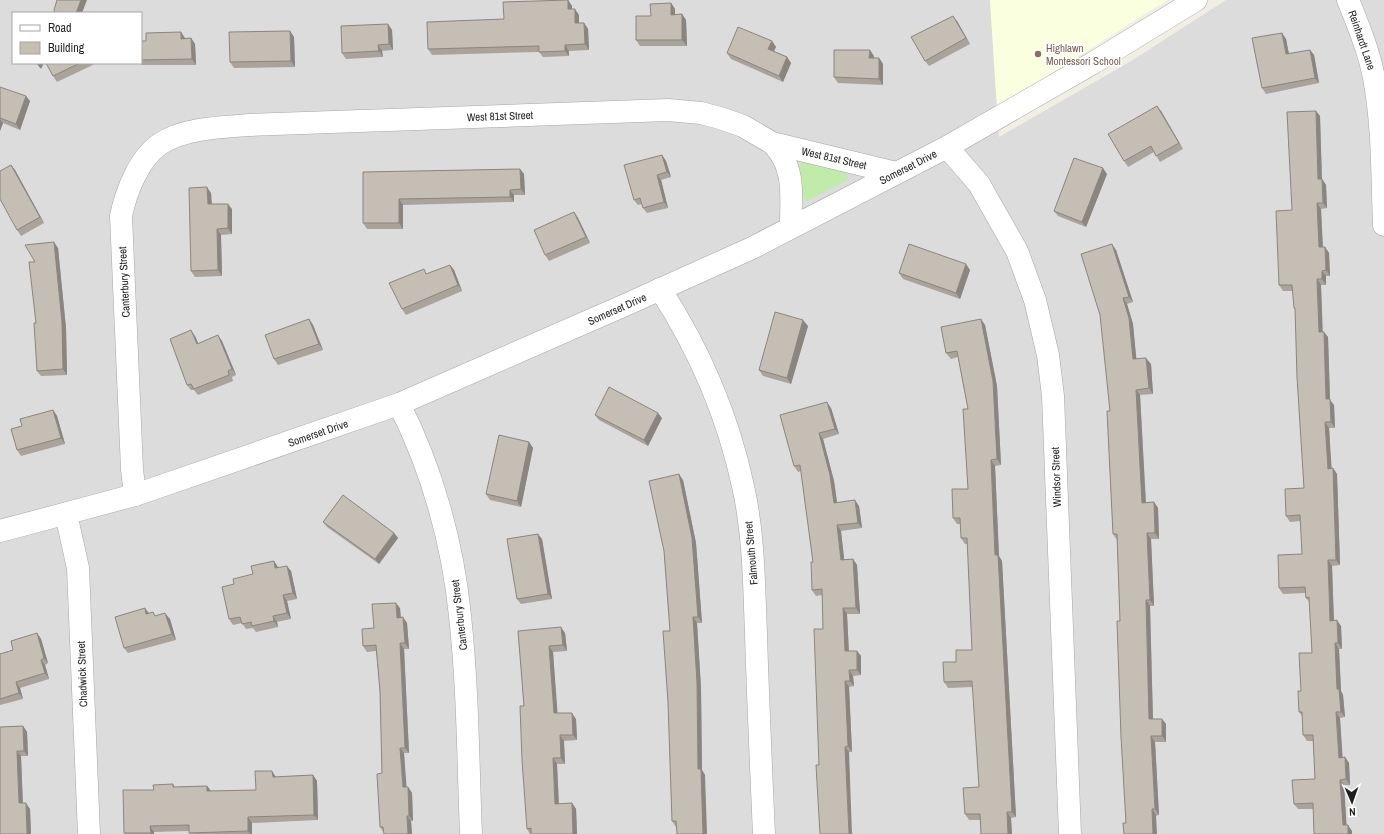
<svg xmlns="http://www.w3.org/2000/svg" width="1384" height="834" viewBox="0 0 1384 834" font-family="'Archivo Narrow',sans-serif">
  <rect width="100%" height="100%" fill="#f0eee5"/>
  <path fill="#dddcdc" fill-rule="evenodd" d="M 0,0 L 990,0 L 999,137 L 1131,61 L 1226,0 L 1384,0 L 1384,834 L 0,834 ZM 13,13 L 141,13 L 141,63 L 13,63 Z"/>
  <path fill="#faffdf" d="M 990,0 L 1167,0 L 997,108 Z"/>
  <path fill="#c0ebaa" d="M 805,162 L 847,172 L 848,178 L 846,181 L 807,201 L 803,197 L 799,167 L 799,164 Z"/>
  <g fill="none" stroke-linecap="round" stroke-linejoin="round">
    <g stroke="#a6a6a6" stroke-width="23">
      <path id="minor" d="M 1348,0 C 1358,25 1369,51 1374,78 C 1383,126 1382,176 1384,225
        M 772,143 C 796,167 791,195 791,226
        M 947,147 L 979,184 L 1017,251 L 1035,300 L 1048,355 L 1053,396 L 1070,834
        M 660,289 C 699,349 728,417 743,486 C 754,535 754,585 756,634 C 758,701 761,767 764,834
        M 399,404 C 432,469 453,544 460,616 C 468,688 468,761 471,834
        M 135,495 L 132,469 L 121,216 C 126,192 139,158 160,144 C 183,128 223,127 250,125 L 668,110 L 701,113 L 720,118 L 743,126 L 772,143 L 896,173
        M 66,514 L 78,568 L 89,834"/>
    </g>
    <g stroke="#a6a6a6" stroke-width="23">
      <path id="tertiary" d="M 0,531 L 135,495 L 399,404 L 623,306 L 752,248 L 947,147 L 1093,63 L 1196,0"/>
    </g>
    <use href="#minor" stroke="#fff" stroke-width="22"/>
    <use href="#tertiary" stroke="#fff" stroke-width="22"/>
  </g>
  <path fill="#a9a39b" d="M 568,0 L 572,6 L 572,9 L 579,15 L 579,23 L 584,23 L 588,29 L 589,50 L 569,51 L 569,56 L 543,57 L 539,52 L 432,55 L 428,49 L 504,19 Z
    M 671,3 L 675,9 L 675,15 L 682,14 L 686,20 L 687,46 L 640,46 L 636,40 Z
    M 957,21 L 970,44 L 929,66 L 925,61 Z
    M 388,24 L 392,30 L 393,50 L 382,51 L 383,57 L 346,59 L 342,53 Z
    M 290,31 L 294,37 L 295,67 L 234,68 L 230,62 Z
    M 181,32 L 185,39 L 191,38 L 195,44 L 196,65 L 142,65 L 140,63 L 141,41 L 146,41 Z
    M 1282,33 L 1286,39 L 1289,54 L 1310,50 L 1314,55 L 1319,83 L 1266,94 L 1262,88 Z
    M 772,41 L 776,47 L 774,51 L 787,57 L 791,63 L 783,82 L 731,59 L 727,53 Z
    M 874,56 L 874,58 L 879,58 L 883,64 L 883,85 L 838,83 L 834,77 Z
    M 46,63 L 97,63 L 57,82 L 53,76 Z
    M 0,87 L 30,101 L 20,130 L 3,123 L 0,131 Z
    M 1161,111 L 1183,149 L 1160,162 L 1154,152 L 1128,167 L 1124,161 Z
    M 1316,111 L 1320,116 L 1322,179 L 1326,185 L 1327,208 L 1321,209 L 1323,247 L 1325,247 L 1329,253 L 1330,276 L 1326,276 L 1326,285 L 1321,285 L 1322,332 L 1328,337 L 1330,400 L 1334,405 L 1335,428 L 1329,428 L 1331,468 L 1333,468 L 1337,474 L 1340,565 L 1332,566 L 1334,621 L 1341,626 L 1342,649 L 1339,649 L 1341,691 L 1343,695 L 1345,717 L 1340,718 L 1342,757 L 1345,757 L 1349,763 L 1350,785 L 1344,785 L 1346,825 L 1352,831 L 1352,834 L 1314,834 L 1313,809 L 1298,809 L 1294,804 L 1315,779 L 1313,741 L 1307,741 L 1303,735 L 1303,717 L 1299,712 L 1301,691 L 1312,653 L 1310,603 L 1306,598 L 1305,593 L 1283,594 L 1279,588 L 1302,554 L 1301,521 L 1290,522 L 1286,516 L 1304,488 L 1296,311 L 1294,308 L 1293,291 L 1283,291 L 1279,285 L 1292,210 Z
    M 662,155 L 666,161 L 671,177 L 661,180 L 668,208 L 647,213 L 643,208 L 642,204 L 638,205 L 634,200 Z
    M 11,165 L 15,170 L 44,223 L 21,236 L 17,230 Z
    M 520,169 L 524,174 L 525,195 L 514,195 L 514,202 L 403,205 L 403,229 L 367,229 L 363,223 L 363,172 Z
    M 1107,174 L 1086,227 L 1058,216 L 1054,211 Z
    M 211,193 L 212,204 L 232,209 L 232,234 L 221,235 L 222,276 L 195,277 L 191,271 Z
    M 574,212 L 578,218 L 590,243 L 549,261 L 545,255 Z
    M 58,248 L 66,328 L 67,375 L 41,376 L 37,371 L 35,262 Z
    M 1116,250 L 1133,302 L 1127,304 L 1133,324 L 1136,359 L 1151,364 L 1153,394 L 1140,395 L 1146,502 L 1154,502 L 1158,508 L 1159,539 L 1151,539 L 1154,606 L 1150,606 L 1153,719 L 1162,719 L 1166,724 L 1166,742 L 1155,742 L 1159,815 L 1126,823 L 1120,621 L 1117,540 L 1113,534 L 1110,411 Z
    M 450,265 L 454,270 L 462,291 L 406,315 L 402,309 Z
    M 970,270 L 960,299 L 903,279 L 899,273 Z
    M 309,319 L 313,325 L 323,350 L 278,365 L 274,359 Z
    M 985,325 L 997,386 L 1001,465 L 995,466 L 999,556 L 1002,561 L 1016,817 L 1011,818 L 1012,834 L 981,834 L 980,820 L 969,820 L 965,814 L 979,787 L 973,687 L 948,688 L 944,682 L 956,662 L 972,650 L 968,544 L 965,544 L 961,538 L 961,524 L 957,524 L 953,518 L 968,489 L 968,409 L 958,357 L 951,359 L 946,353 Z
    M 808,326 L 791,384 L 763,376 L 759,370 Z
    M 195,336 L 198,343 L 222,341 L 236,375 L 232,377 L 233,381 L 198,395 L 194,390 L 191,390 L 187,385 Z
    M 831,408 L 839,434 L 823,439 L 834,481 L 837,503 L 859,506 L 862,528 L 841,531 L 844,560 L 853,559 L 857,565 L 860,614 L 847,614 L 849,651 L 857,651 L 861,656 L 861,675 L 853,676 L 854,686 L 849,687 L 852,752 L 849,752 L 819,765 L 823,629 L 822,595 L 816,596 L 812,590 L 813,562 L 801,471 L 798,472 L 794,466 Z
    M 53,410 L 57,416 L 65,444 L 21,456 L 17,450 Z
    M 595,415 L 662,418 L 648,446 L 599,420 Z
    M 529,442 L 533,448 L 521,507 L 490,500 L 486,494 Z
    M 683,480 L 696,543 L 702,623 L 697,623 L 701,688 L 702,770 L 705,775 L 676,827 L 672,821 L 670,631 L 664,551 Z
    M 323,522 L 394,533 L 398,538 L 379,564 L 327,527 Z
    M 542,539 L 552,599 L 521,604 L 517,599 Z
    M 278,567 L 278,568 L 291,571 L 297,599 L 287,601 L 291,619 L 277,622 L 278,627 L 256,632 L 253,628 L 246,629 L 242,623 L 233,625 L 229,619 L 253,574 Z
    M 145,608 L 149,613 L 156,616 L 170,619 L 176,640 L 128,653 L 124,648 Z
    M 400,608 L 401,617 L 407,623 L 409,649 L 404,649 L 409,753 L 404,753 L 406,787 L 408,787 L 412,793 L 413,821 L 411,821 L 412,834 L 384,834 L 384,833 L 380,827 L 382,773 L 380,691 L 376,651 L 367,652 L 363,646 L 374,628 Z
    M 518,631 L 565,633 L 567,651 L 553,652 L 557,713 L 576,719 L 577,740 L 564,741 L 565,764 L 557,764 L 559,804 L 572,803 L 576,809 L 577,834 L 530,834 L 527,829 L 524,706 Z
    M 37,633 L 41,639 L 48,663 L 45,665 L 49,679 L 20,688 L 23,699 L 0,705 L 0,654 L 13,650 Z
    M 23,726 L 27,732 L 28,756 L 21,756 L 23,803 L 30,809 L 31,834 L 0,727 Z
    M 313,775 L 317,781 L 318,820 L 252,823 L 252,834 L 190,834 L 189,833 L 189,831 L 154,832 L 154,834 L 125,834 L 124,833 L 154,790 L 173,784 L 175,787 L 207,786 L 211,791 L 256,790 L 276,777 Z"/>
  <path fill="#8a857e" d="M 81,0 L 87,0 L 82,13 L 76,13 Z
    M 568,0 L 572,6 L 572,15 L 568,9 Z
    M 671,3 L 675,9 L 675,21 L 671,15 Z
    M 575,9 L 579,15 L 579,29 L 575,23 Z
    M 682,14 L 686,20 L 687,46 L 682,40 Z
    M 953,16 L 957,21 L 970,44 L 966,38 Z
    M 584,23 L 588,29 L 589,50 L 585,44 Z
    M 388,24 L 392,30 L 393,50 L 389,44 Z
    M 290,31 L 294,37 L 295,67 L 291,61 Z
    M 181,32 L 185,38 L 185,44 L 181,39 Z
    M 1282,33 L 1286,39 L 1290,60 L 1286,54 Z
    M 191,38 L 195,44 L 196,65 L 192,59 Z
    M 772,41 L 776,47 L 772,55 L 768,49 Z
    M 378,45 L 382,51 L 383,57 L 379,51 Z
    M 565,45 L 569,51 L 569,56 L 565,51 Z
    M 870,50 L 874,56 L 873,63 L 869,58 Z
    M 1310,50 L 1314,55 L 1319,83 L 1315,78 Z
    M 787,57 L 791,63 L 783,82 L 779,76 Z
    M 879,58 L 883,64 L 883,85 L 879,79 Z
    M 38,63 L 44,63 L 41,69 L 37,64 Z
    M 26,96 L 30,101 L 20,130 L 16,124 Z
    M 1157,106 L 1161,111 L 1183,149 L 1179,143 Z
    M 1316,111 L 1320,116 L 1322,185 L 1318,179 Z
    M 0,119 L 3,123 L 0,131 Z
    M 662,155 L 666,161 L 671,177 L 667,172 Z
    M 11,165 L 15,170 L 44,223 L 40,217 Z
    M 1103,168 L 1107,174 L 1086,227 L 1082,222 Z
    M 520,169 L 524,174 L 525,195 L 521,189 Z
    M 657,175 L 661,180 L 668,208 L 664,202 Z
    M 1322,179 L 1326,185 L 1327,208 L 1323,203 Z
    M 207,187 L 211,193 L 212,210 L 208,204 Z
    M 510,190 L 514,195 L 514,202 L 510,197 Z
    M 399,199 L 403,205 L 403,229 L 399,223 Z
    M 1317,203 L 1321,209 L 1323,253 L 1319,247 Z
    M 228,204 L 232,209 L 232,234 L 228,228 Z
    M 574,212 L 578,218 L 590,243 L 586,237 Z
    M 217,229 L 221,235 L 222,276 L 218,270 Z
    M 54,242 L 58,248 L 66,328 L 67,375 L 63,369 Z
    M 1112,244 L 1116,250 L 1133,302 L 1129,297 Z
    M 1325,247 L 1329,253 L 1330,276 L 1326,270 Z
    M 966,264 L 970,270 L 960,299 L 956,293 Z
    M 450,265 L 454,270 L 462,291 L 458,285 Z
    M 1322,271 L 1326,276 L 1326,285 L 1322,279 Z
    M 1317,279 L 1321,285 L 1323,337 L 1319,332 Z
    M 1123,298 L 1127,304 L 1133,324 L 1137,365 L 1133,359 Z
    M 309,319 L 313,325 L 323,350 L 319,344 Z
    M 981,319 L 985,325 L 997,386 L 1001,465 L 997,459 Z
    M 803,320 L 808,326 L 791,384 L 787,378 Z
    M 191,330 L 195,336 L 201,350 L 197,344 Z
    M 1324,332 L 1328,337 L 1330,400 L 1334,405 L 1335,428 L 1331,422 L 1326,399 Z
    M 218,335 L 222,341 L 236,375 L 232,369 Z
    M 1146,358 L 1151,364 L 1153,394 L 1149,388 Z
    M 1136,390 L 1140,395 L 1146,508 L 1142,503 Z
    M 827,402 L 831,408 L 839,434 L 835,429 Z
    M 53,410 L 57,416 L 65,444 L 61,438 Z
    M 658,413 L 662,418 L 648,446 L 644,440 Z
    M 1325,422 L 1329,428 L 1332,474 L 1328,469 Z
    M 819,433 L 823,439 L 834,481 L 838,509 L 834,503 Z
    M 529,442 L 533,448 L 521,507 L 517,501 Z
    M 991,460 L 995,466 L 999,556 L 1002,561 L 1016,817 L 1012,812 L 995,555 Z
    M 1333,468 L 1337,474 L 1340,565 L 1336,560 Z
    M 679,474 L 683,480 L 696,543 L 702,623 L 698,617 Z
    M 855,500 L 859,506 L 862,528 L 858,523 Z
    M 1154,502 L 1158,508 L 1159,539 L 1155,533 Z
    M 837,525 L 841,531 L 845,566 L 841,560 Z
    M 394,533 L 398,538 L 379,564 L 375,559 Z
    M 1147,533 L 1151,539 L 1154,606 L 1150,600 Z
    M 538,534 L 542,539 L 552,599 L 548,594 Z
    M 853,559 L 857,565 L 860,614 L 856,608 Z
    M 1328,560 L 1332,566 L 1334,626 L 1330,621 Z
    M 274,561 L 278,567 L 279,574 L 275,568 Z
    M 287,566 L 291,571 L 297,599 L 293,593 Z
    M 283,595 L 287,601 L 291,619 L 287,613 Z
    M 1146,600 L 1150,606 L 1153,724 L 1149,719 Z
    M 396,603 L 400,608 L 401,623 L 397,618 Z
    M 145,608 L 149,614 L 146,614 Z
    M 843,608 L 847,614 L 849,657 L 845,651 Z
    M 165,613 L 170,619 L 176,640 L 172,634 Z
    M 273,616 L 277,622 L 278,627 L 274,621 Z
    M 403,617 L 407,623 L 409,649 L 405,643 Z
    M 693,617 L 697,623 L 701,688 L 702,770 L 705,775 L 707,834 L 703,834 L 698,769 Z
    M 1337,620 L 1341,626 L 1342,649 L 1338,643 Z
    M 561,627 L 565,633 L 567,651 L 563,645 Z
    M 37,633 L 41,639 L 48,663 L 44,658 Z
    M 400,643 L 404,649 L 409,753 L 405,748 Z
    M 1335,643 L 1339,649 L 1341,691 L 1343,695 L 1345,717 L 1341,712 L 1337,689 Z
    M 549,646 L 553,652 L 558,719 L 554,713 Z
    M 857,651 L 861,656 L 861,675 L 857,670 Z
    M 41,660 L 45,665 L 49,679 L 45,673 Z
    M 849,670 L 853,676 L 854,686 L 850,681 Z
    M 845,681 L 849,687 L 852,752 L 848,746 Z
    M 16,682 L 20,688 L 23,699 L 19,693 Z
    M 1336,712 L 1340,718 L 1343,763 L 1339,758 Z
    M 572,713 L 576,719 L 577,740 L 573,735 Z
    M 1162,719 L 1166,724 L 1166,742 L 1162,736 Z
    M 23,726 L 27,732 L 28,756 L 24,751 Z
    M 560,735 L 564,741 L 565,764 L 561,758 Z
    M 1151,736 L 1155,742 L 1159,815 L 1155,809 Z
    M 845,747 L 849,752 L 852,834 L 849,833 Z
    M 400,748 L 404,753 L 407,793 L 403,787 Z
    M 17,751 L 21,756 L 23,809 L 19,803 Z
    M 1345,757 L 1349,763 L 1350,785 L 1346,779 Z
    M 553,758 L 557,764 L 559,809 L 555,804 Z
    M 272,771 L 276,777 L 273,777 Z
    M 313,775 L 317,781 L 318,820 L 314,815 Z
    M 1340,780 L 1344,785 L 1347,831 L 1343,825 Z
    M 207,786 L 211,791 L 207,791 Z
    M 408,787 L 412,793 L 413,821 L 409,816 Z
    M 26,803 L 30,809 L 31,834 L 27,834 Z
    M 572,803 L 576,809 L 577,834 L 573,834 Z
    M 1152,809 L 1156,815 L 1157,834 L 1153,834 Z
    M 1007,812 L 1011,818 L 1012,834 L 1008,834 Z
    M 407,816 L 411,821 L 412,834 L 408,834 Z
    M 248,817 L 252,823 L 252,834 L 250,834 L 248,831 Z
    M 1348,825 L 1352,831 L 1352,834 L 1348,834 Z
    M 150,826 L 154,832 L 154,834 L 151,834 L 151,833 Z"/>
  <path fill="#c5beb4" stroke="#8a857e" d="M 57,0 L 81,0 L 76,13 L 55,13 L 54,10 Z
    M 568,0 L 568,9 L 575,9 L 575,23 L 584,23 L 585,44 L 565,45 L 565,51 L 539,52 L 539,46 L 428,49 L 427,22 L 504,19 L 503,2 Z
    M 671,3 L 671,15 L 682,14 L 682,40 L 636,40 L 636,16 L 651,16 L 650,4 Z
    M 953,16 L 966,38 L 925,61 L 911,37 Z
    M 388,24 L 389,44 L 378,45 L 379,51 L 342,53 L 341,26 Z
    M 738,27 L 772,41 L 768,49 L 787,57 L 779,76 L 727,53 Z
    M 290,31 L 291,61 L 230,62 L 229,32 Z
    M 181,32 L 181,39 L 191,38 L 192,59 L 141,60 L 141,41 L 146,41 L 146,33 Z
    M 1282,33 L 1286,54 L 1310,50 L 1315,78 L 1262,88 L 1252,38 Z
    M 834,50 L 870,50 L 869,58 L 879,58 L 879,79 L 834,77 Z
    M 46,63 L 80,63 L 53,76 Z
    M 0,87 L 26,96 L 16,124 L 0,118 Z
    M 1157,106 L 1179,143 L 1156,156 L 1151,146 L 1124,161 L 1108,134 Z
    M 1316,111 L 1318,179 L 1322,179 L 1323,203 L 1317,203 L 1319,247 L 1325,247 L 1326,270 L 1322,271 L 1322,279 L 1317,279 L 1319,332 L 1324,332 L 1326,399 L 1330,399 L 1331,422 L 1325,422 L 1328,469 L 1333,468 L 1336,560 L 1328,560 L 1330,621 L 1337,620 L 1338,643 L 1335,643 L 1337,689 L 1339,689 L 1341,712 L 1336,712 L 1339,758 L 1345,757 L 1346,779 L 1340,780 L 1343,825 L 1348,825 L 1348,834 L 1314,834 L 1313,803 L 1294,804 L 1292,780 L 1315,779 L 1313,735 L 1303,735 L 1302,712 L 1299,712 L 1298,691 L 1301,691 L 1299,653 L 1312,653 L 1309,597 L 1306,598 L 1305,587 L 1279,588 L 1278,555 L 1302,554 L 1300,515 L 1286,516 L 1285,489 L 1304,488 L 1297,377 L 1295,308 L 1294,308 L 1292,285 L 1279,285 L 1276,211 L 1292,210 L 1287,112 Z
    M 662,155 L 667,172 L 657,175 L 664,202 L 643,208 L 640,198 L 634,200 L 624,165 Z
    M 1074,158 L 1103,168 L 1082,222 L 1054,211 Z
    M 11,165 L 40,217 L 17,230 L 0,199 L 0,171 Z
    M 520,169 L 521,189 L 510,190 L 510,197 L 399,199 L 399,223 L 363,223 L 363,172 Z
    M 207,187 L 208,204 L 228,204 L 228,228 L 217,229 L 218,270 L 191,271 L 189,188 Z
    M 574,212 L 586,237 L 545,255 L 534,230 Z
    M 54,242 L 62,322 L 63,369 L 37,371 L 34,323 L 36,323 L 29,262 L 35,262 L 25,245 Z
    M 909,244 L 966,264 L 956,293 L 899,273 Z
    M 1112,244 L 1129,297 L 1123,298 L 1129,318 L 1133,359 L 1146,358 L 1149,388 L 1136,390 L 1142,503 L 1154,502 L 1155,533 L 1147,533 L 1150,600 L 1146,600 L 1149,719 L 1162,719 L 1162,736 L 1151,736 L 1155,809 L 1152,809 L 1153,834 L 1124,834 L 1123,823 L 1126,823 L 1121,737 L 1117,621 L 1120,621 L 1117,534 L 1113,534 L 1107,411 L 1110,411 L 1100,315 L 1081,254 Z
    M 450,265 L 458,285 L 402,309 L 389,283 L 424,269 L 426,274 Z
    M 775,312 L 803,320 L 787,378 L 759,370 Z
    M 309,319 L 319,344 L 274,359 L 265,335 Z
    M 981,319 L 993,381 L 997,459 L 991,460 L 995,555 L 998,555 L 1012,812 L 1007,812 L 1008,834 L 981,834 L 980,814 L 965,814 L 963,788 L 979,787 L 972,681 L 944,682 L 943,662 L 956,662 L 956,650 L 972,650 L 967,538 L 961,538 L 960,518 L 953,518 L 952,489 L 968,489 L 963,409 L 968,409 L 957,351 L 946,353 L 941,327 Z
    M 191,330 L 197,344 L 218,335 L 232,369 L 228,371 L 229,375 L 194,389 L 191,384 L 187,385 L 170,339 Z
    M 609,387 L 658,413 L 644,440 L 595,415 Z
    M 827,402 L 835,429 L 819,433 L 830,475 L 834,503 L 855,500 L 858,523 L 837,525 L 841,560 L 853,559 L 856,608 L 843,608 L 845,651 L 857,651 L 857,670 L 849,670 L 850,681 L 845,681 L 848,746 L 845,747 L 849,833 L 852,833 L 852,834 L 820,834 L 816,765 L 819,765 L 814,629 L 823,629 L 822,589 L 812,590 L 811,562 L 813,562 L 800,465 L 794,466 L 780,415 Z
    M 53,410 L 61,438 L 17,450 L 11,429 L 22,426 L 20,419 Z
    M 499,435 L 529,442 L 517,501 L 486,494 Z
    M 679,474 L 692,538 L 698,617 L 693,617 L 697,682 L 698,769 L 701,769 L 703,834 L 677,834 L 676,821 L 672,821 L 668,702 L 663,631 L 670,631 L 664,551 L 649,481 Z
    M 343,495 L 394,533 L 375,559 L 323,522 Z
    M 538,534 L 548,594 L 517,599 L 507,539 Z
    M 274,561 L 275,568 L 287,566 L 293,593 L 283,595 L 287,613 L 273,616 L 274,621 L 252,626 L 251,622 L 242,624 L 240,617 L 229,619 L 222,587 L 234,584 L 233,579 L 253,574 L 251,566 Z
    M 396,603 L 397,618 L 403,617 L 405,643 L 400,643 L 405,748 L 400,748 L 403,787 L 408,787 L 409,816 L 407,816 L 408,834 L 384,834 L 383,827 L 380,827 L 377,774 L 382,773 L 380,691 L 376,645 L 363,646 L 362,629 L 374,628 L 372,604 Z
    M 145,608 L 146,614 L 153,612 L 155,616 L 165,613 L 172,634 L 124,648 L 115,617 Z
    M 561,627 L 563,645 L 549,646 L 554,713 L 572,713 L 573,735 L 560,735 L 561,758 L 553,758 L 555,804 L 572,803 L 573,834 L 531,834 L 531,828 L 527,829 L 522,760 L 520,706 L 524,706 L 518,631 Z
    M 37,633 L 44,658 L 41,660 L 45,673 L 16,682 L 19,693 L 0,699 L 0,654 L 13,650 L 11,641 Z
    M 23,726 L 24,751 L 17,751 L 19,803 L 26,803 L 27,834 L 0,834 L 0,727 Z
    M 255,771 L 272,771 L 273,777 L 313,775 L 314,815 L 248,817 L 248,831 L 189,833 L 189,825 L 150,826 L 151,833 L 124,833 L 123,790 L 154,790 L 153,785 L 173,784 L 173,787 L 207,786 L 207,791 L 256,790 Z"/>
  <circle fill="#8d6e63" stroke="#fff" stroke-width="1.5" cx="1038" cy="54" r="4"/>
  <g text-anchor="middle" stroke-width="3.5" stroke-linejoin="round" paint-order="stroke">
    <g font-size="11" fill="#1f1f1f" stroke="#fff">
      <text transform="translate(1362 40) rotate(71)" y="4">Reinhardt Lane</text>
      <text transform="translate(500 116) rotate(-2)" y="4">West 81st Street</text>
      <text transform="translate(834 158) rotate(13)" y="4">West 81st Street</text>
      <text transform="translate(908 167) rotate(-27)" y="4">Somerset Drive</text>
      <text transform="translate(124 282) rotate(-93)" y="4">Canterbury Street</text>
      <text transform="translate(617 309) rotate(-24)" y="4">Somerset Drive</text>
      <text transform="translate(318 433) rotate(-19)" y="4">Somerset Drive</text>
      <text transform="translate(1056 477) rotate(-92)" y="4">Windsor Street</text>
      <text transform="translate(751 553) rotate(-95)" y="4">Falmouth Street</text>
      <text transform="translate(459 615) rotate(-97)" y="4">Canterbury Street</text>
      <text transform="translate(82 674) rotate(-92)" y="4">Chadwick Street</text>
    </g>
    <g font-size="11" fill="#785e54" stroke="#fff" text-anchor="start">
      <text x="1046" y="52">Highlawn<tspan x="1046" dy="13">Montessori School</tspan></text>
    </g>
  </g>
  <rect x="12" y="12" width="130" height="52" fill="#ffffff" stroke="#a5a5a5"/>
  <rect x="20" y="25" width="20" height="6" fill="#ffffff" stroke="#a5a5a5"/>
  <text x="48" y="32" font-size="12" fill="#1f1f1f">Road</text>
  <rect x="20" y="42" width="20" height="12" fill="#c5beb4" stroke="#a5a5a5"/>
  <text x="48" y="52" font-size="12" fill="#1f1f1f">Building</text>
  <g transform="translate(1352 802) rotate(178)" stroke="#ffffff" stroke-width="3" paint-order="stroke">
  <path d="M0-3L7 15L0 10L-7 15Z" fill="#1f1f1f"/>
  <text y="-6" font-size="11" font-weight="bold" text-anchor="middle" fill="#1f1f1f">N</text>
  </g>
</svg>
